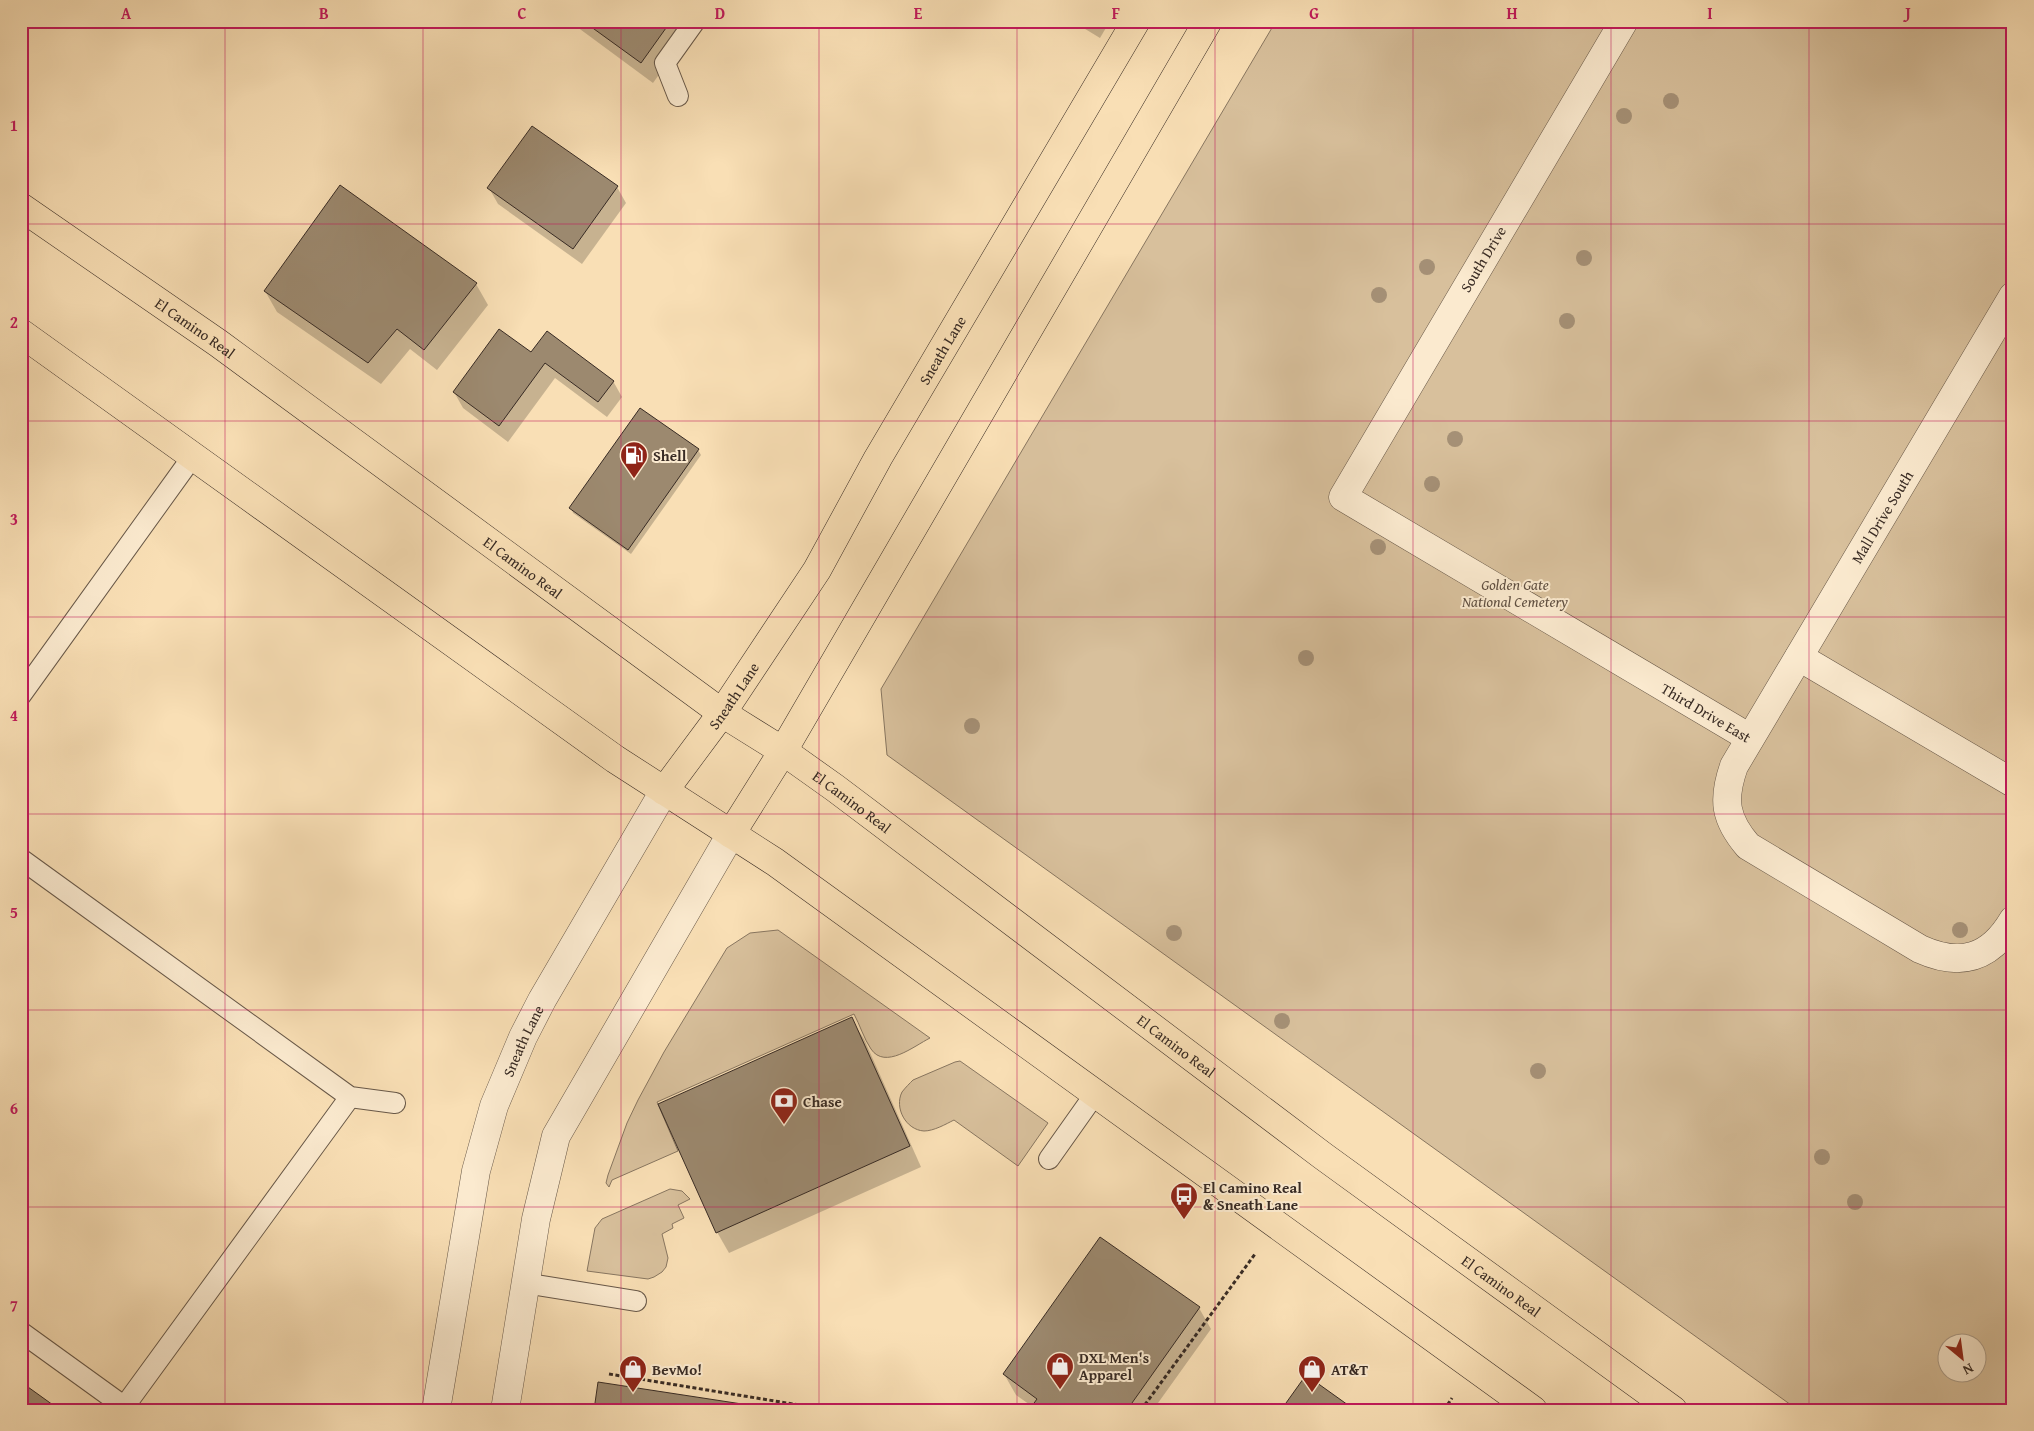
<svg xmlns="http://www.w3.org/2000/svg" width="2034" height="1431" font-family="'Gentium Book Plus',serif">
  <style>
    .green { fill: #d8c09c; stroke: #887660; fill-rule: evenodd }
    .shadow { fill: #0003 }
    .building { fill: #9c896f; stroke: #382b24 }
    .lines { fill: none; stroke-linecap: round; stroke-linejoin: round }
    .service-casing { stroke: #685848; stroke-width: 22 }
    .minor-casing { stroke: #685848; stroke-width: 29 }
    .tertiary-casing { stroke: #685848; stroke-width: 29 }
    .primary-casing { stroke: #382b24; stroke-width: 29 }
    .path { stroke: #382b24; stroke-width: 3; stroke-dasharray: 4 2.5; stroke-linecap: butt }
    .service { stroke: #fbeacf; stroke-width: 20 }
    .minor { stroke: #fbeacf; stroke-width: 28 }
    .tertiary { stroke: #fbeacf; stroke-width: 28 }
    .primary { stroke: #f9dfb5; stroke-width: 28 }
    .tree { fill: #a59076 }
    .grid { fill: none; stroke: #c2185b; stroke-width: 1; stroke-opacity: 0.55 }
    .labels { text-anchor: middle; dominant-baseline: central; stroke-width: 4; stroke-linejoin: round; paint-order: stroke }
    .street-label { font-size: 15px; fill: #382b24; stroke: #fbeacf }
    .poi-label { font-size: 15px; font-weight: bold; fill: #382b24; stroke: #fbeacf; text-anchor: start }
    .park-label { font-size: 15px; font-style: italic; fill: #605042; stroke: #fbeacf }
    .neatline { fill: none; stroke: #c2185b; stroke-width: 2 }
    .grid-label { font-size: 16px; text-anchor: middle; font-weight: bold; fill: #c2185b }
  </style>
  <rect width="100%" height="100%" fill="#f9dfb5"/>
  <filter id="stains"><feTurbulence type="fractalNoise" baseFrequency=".004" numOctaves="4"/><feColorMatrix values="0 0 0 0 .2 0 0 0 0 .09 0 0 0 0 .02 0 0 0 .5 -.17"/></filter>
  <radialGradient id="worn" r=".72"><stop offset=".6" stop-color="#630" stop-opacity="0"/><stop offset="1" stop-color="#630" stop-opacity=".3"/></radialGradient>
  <g class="green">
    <path d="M1276,21H2013V1410H1798L887,755L881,689ZM1946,1344H1976V1374H1946Z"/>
    <path d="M778,930L930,1038C914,1046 885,1070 871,1049C864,1039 860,1025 854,1014L657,1102L678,1151L612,1180L609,1187L606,1183L608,1175L627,1123L638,1100L664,1052L727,948L750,933Z"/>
    <path d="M960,1061L1048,1123L1018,1166L954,1120C946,1124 934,1131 924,1131C906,1130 894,1108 902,1092C905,1088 910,1083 913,1080L955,1062Z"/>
    <polygon points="670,1189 682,1191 690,1199 678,1205 684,1218 672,1224 673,1228 662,1234 668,1258 666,1267 662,1272 654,1277 648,1279 587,1271 595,1228 602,1219"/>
  </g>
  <g class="shadow">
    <polygon points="569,21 697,21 653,83"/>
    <polygon points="1072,21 1110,21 1100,38"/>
    <polygon points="617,187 626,203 582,264 498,204 489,188"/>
    <polygon points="476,284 488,305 437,370 410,349 381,384 277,312 265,291"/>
    <polygon points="532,354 613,381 622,397 607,417 555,378 508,442 463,408 454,392"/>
    <polygon points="698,450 701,455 631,554 573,513 571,508"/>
    <polygon points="851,1019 864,1039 921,1167 729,1253 717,1232"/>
    <polygon points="1199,1308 1211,1329 1153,1410 1031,1410 1033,1407 1016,1395 1004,1374"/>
  </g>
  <g class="building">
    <polygon points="583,21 671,21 641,63"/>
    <polygon points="532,126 618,186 573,249 487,188"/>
    <polygon points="340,185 477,283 424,350 397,329 368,363 264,291"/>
    <polygon points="499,329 531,352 547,331 614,381 598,402 545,363 499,426 453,392"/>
    <polygon points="640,408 699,449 628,550 569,508"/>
    <polygon points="852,1017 910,1146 716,1233 658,1104"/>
    <polygon points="1100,1237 1200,1307 1127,1410 1029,1410 1037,1399 1003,1374"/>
    <polygon points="1306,1375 1355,1410 1281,1410"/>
    <polygon points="21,1382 60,1410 21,1410"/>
    <polygon points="598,1382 742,1404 742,1410 594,1410"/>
  </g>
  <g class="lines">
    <g class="service-casing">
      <g id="service">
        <polyline points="678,96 665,63 695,21"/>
        <polyline points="21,695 193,456"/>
        <polyline points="21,859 350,1097 395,1103"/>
        <polyline points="1049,1159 1095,1094"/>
        <polyline points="524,1283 636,1301"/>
        <polyline points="21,1332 129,1410"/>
        <polyline points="124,1407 350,1097"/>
      </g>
    </g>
    <g class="minor-casing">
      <g id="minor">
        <path id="s1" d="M1624,21L1343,497L1750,738"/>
        <path d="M2013,296L1734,766C1722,800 1725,819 1748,846L1920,949C1960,967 1990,959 2013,920"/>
        <polyline points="1799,657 2013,783"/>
      </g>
    </g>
    <g class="tertiary-casing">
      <g id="tertiary">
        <path id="s2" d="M436,1410L476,1171L494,1106L523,1037L542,1000L664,791"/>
        <polyline points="505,1410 536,1219 556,1136 731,834"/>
      </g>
    </g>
    <g class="primary-casing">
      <g id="primary">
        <path id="s3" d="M21,207L218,343L722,713L783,751L835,788L1323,1156L1673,1410"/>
        <polyline points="21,333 615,759 775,862 1533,1410"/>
        <path id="s4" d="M664,791L722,713L817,570L878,458L1136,21"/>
        <polyline points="731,834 783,751 1208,21"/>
      </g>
    </g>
    <g class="path">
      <polyline points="609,1374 830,1410"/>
      <polyline points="1141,1410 1255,1254"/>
      <polyline points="1444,1410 1452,1398"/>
    </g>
    <use href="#service" class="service"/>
    <use href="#minor" class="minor"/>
    <use href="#tertiary" class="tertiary"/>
    <use href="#primary" class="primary"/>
  </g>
  <g class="tree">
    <circle cx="1671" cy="101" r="8"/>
    <circle cx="1624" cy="116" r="8"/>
    <circle cx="1584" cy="258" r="8"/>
    <circle cx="1427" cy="267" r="8"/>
    <circle cx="1379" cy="295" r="8"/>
    <circle cx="1567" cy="321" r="8"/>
    <circle cx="1455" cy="439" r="8"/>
    <circle cx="1432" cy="484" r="8"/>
    <circle cx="1378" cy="547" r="8"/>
    <circle cx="1306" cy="658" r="8"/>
    <circle cx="972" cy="726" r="8"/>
    <circle cx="1960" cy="930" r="8"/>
    <circle cx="1174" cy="933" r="8"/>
    <circle cx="1282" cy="1021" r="8"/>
    <circle cx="1538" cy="1071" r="8"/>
    <circle cx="1822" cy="1157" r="8"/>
    <circle cx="1855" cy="1202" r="8"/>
  </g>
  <path class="grid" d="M225,21V1410M423,21V1410M621,21V1410M819,21V1410M1017,21V1410M1215,21V1410M1413,21V1410M1611,21V1410M1809,21V1410M21,224H2013M21,421H2013M21,617H2013M21,814H2013M21,1010H2013M21,1207H2013"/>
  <defs>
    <g id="fuel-pin" transform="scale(1.4375)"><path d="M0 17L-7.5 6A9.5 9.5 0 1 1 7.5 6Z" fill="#8f2418" stroke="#fbeacf"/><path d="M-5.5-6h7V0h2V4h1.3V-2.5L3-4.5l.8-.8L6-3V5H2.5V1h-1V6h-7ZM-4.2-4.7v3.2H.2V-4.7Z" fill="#fff"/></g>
    <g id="bank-pin" transform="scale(1.4375)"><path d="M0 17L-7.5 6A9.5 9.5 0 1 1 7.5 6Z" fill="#8f2418" stroke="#fbeacf"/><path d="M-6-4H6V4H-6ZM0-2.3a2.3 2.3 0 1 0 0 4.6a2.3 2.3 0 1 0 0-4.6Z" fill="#fff"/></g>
    <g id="bus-pin" transform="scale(1.4375)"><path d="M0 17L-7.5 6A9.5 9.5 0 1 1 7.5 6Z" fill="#8f2418" stroke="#fbeacf"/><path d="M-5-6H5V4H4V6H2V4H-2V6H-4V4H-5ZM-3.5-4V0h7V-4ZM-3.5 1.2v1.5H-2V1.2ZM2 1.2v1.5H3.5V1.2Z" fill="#fff"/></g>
    <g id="shop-pin" transform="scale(1.4375)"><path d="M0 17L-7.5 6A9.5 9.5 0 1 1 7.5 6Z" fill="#8f2418" stroke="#fbeacf"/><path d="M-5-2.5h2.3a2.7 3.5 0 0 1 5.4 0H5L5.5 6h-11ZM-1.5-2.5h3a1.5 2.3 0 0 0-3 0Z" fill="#fff"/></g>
  </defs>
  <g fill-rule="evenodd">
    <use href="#fuel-pin" x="634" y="455"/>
    <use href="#bank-pin" x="784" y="1101"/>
    <use href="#bus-pin" x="1184" y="1196"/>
    <use href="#shop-pin" x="1060" y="1366"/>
    <use href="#shop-pin" x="633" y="1369"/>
    <use href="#shop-pin" x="1312" y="1369"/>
  </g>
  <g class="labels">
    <g class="street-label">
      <text transform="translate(1483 259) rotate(-59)">South Drive</text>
      <text stroke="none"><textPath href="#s3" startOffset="212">El Camino Real</textPath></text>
      <text stroke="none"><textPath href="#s4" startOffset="522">Sneath Lane</textPath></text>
      <text transform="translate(1882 517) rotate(-59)">Mall Drive South</text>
      <text stroke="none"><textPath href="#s3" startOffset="618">El Camino Real</textPath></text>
      <text stroke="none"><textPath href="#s4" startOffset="118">Sneath Lane</textPath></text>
      <text stroke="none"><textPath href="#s1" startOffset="975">Third Drive East</textPath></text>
      <text stroke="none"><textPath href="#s3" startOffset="1022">El Camino Real</textPath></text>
      <text stroke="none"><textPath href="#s2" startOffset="381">Sneath Lane</textPath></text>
      <text stroke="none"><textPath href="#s3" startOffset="1428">El Camino Real</textPath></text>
      <text stroke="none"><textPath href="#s3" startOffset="1832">El Camino Real</textPath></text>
    </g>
    <g class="poi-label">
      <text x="653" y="455">Shell</text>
      <text x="803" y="1101">Chase</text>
      <text x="1203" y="1187">El Camino Real<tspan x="1203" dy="17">&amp; Sneath Lane</tspan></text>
      <text x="1079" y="1357">DXL Men's<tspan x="1079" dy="17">Apparel</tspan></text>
      <text x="652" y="1369">BevMo!</text>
      <text x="1331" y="1369">AT&amp;T</text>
    </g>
    <g class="park-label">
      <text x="1515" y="584">Golden Gate<tspan x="1515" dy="17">National Cemetery</tspan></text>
    </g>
  </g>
  <rect width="2034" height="1431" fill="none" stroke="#f9dfb5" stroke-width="55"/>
  <g transform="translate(1962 1358) rotate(151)"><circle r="24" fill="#fbeacf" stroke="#ad9e8b"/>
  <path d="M0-4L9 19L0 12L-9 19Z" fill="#8f2418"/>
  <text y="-8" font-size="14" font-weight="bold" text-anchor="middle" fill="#382b24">N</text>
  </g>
  <rect x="28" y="28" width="1978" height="1376" class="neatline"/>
  <g class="grid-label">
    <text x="126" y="19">A</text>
    <text x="324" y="19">B</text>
    <text x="522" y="19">C</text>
    <text x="720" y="19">D</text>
    <text x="918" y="19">E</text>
    <text x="1116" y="19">F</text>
    <text x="1314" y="19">G</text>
    <text x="1512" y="19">H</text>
    <text x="1710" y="19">I</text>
    <text x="1908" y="19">J</text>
    <text x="14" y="131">1</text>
    <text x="14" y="328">2</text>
    <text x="14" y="525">3</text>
    <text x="14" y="721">4</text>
    <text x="14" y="918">5</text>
    <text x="14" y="1114">6</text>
    <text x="14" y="1311">7</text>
  </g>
  <rect width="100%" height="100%" filter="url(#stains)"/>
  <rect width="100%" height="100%" fill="url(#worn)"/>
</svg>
